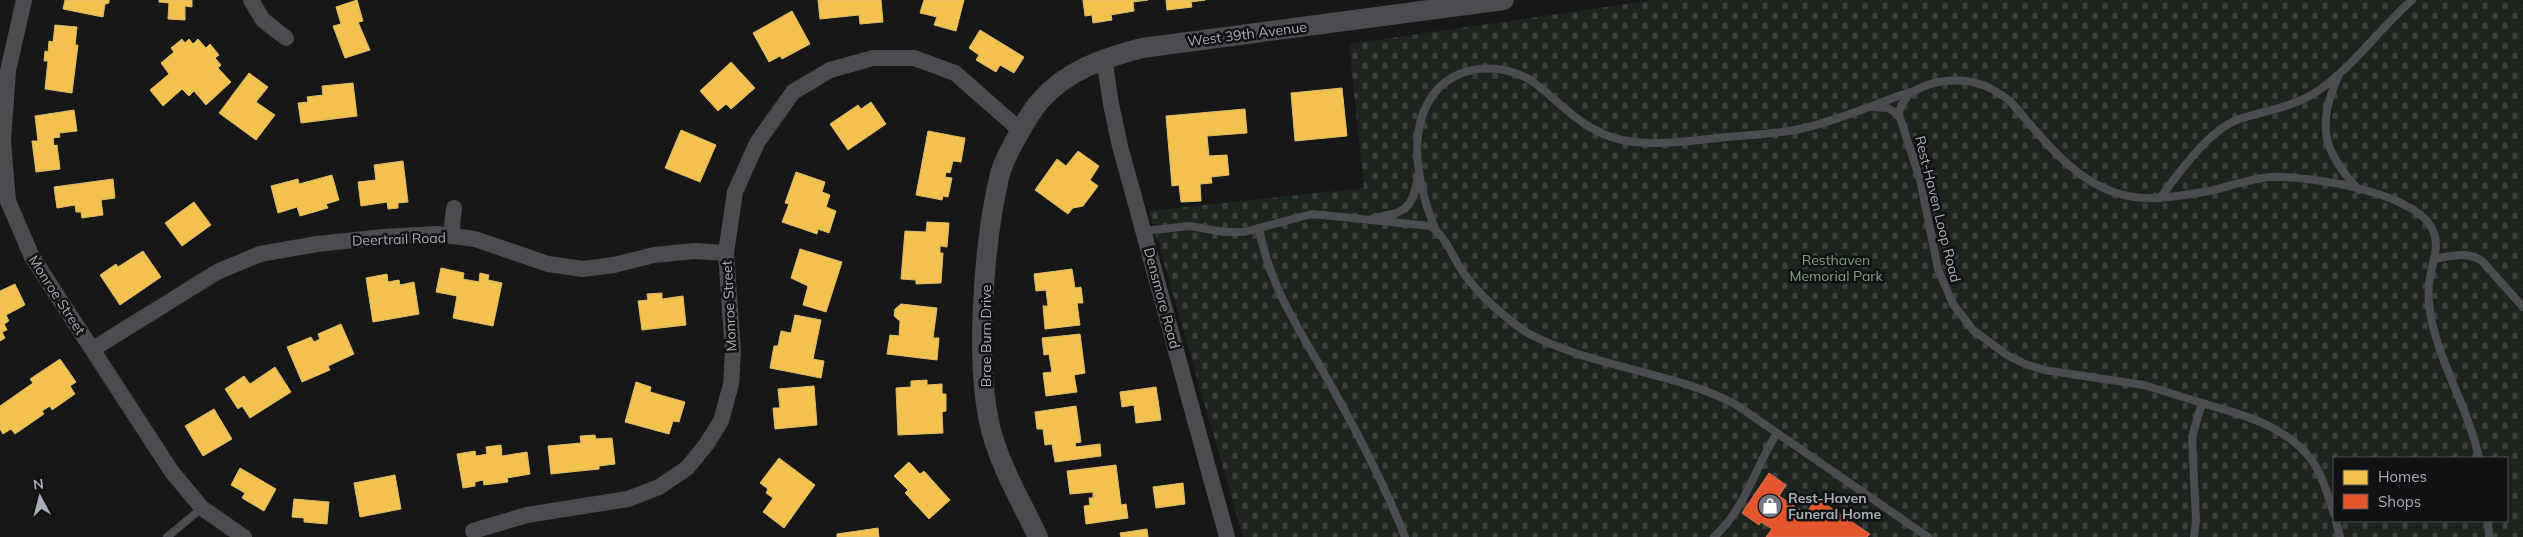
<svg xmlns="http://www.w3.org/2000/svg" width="2523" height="537" font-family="Mulish,sans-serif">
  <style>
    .cemetery { fill: url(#cemetery-stones); fill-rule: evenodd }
    .homes { fill: #f2c14e; stroke: #dcbb6e }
    .shops { fill: #e4572e; stroke: #d27157 }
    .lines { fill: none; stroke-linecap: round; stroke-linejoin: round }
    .service { stroke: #4b4c50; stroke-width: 8 }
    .minor { stroke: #4b4c50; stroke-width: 16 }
    .tertiary { stroke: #4b4c50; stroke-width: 20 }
    .labels { text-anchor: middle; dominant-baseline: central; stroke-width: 5; stroke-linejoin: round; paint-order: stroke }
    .street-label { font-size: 14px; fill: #a8adb8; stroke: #111113 }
    .park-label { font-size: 14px; fill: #7fa381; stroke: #111113 }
    .poi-label { font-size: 14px; font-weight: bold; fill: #a8adb8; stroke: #111113; text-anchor: start }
  </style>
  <defs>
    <pattern id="cemetery-stones" width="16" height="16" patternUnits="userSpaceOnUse" patternTransform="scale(1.25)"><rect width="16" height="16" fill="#1d241e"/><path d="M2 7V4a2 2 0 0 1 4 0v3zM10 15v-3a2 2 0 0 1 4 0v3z" fill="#3b413d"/></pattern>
  </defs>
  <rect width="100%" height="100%" fill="#171717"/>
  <path class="cemetery" d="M1655,0H2523V537H1243L1149,211L1364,188L1349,44ZM2334,458H2507V521H2334Z"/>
  <g class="homes">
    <polygon points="65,0 109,0 109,3 105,4 103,17 63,9"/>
    <polygon points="159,0 192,0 192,7 185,6 185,20 168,19 169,3 159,2"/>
    <polygon points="357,0 363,21 358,22 370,50 345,58 333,26 341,24 336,7"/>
    <polygon points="818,0 881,0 883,22 860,24 859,15 820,19"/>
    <polygon points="924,0 964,0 956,31 934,25 937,17 920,13"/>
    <polygon points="1083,0 1148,0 1133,2 1134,11 1111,15 1112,20 1093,23 1092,15 1085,16"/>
    <polygon points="1166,0 1205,0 1191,2 1192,7 1167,10"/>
    <polygon points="792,11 810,44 782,59 780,56 769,62 753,33"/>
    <polygon points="55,25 77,27 75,45 78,45 72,93 45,89 48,61 44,61 45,51 48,52 49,41 53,42"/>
    <polygon points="980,30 1024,57 1014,73 1000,65 996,72 976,60 979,55 969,48"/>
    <polygon points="182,39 185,43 189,39 193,44 198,39 206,48 210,44 219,55 215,58 221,65 218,68 231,82 206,105 194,91 189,96 182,89 163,106 150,90 169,74 161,63 174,52 171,48"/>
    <polygon points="731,62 755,88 731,109 726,104 718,111 700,91"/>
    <polygon points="249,73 268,87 256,102 275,115 256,140 219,113"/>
    <polygon points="353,83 357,116 301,123 298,103 308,102 307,97 323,95 322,86"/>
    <polygon points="1342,88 1347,136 1295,141 1291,93"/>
    <polygon points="871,102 886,124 848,150 830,124 858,105 861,109"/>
    <polygon points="1245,109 1247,133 1207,136 1209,156 1227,155 1229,175 1211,177 1212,183 1200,184 1201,201 1181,202 1179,185 1172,186 1166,116"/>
    <polygon points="74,110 77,131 59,133 60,137 53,138 54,146 57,145 60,169 36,172 32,141 38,141 35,116"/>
    <polygon points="681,130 716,145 700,182 665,168"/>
    <polygon points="928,131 965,138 961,162 953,161 950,173 946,172 945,177 952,178 948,197 943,196 942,200 916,195"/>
    <polygon points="1078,151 1099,166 1090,180 1098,186 1083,206 1073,208 1068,214 1035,190 1057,159 1066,166"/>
    <polygon points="403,161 408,202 398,203 398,208 388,209 387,202 361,206 358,182 376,180 374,165"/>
    <polygon points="796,172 825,182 822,192 830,195 826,207 836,211 829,233 818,229 817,234 782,222 789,204 785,203"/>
    <polygon points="332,175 339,200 326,204 328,208 300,216 297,207 278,213 271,186 298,179 299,184"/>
    <polygon points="113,179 115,198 101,200 103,215 82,218 81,212 76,212 75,205 57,208 54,187"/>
    <polygon points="194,202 211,225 182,246 165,223"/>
    <polygon points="927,222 949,223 947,247 940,246 940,253 943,253 941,283 916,284 916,280 901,279 905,231 926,232"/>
    <polygon points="800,249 842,262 826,312 803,305 808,286 791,278"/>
    <polygon points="143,251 161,277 120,305 100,275 116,264 118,267"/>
    <polygon points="441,268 464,273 463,279 479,282 480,273 489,275 488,280 502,283 493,326 453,318 457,296 436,292"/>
    <polygon points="1072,269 1075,288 1081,287 1083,303 1077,303 1080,325 1045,329 1043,306 1048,306 1046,290 1036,291 1034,274"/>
    <polygon points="387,274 388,282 399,280 400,285 414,282 419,314 373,322 366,278"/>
    <polygon points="15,284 25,305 6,315 9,321 4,324 7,330 2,332 5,338 0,341 0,291"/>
    <polygon points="662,293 662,299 683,296 686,325 642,330 638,301 648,300 647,294"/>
    <polygon points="901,304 937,308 933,338 939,338 937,360 887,354 890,335 899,336 900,321 894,316 895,309"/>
    <polygon points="795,315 821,320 813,359 824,361 821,378 770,368 774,346 778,346 781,331 791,333"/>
    <polygon points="341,324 354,354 328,366 330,370 302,382 287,347 311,337 314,342 320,339 318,334"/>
    <polygon points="1080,334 1085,373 1074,375 1077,392 1046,396 1043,373 1052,372 1049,354 1044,355 1042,338"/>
    <polygon points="60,359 76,382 70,386 75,394 52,410 50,406 42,411 44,414 15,434 11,429 3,434 0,429 0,406 33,383 30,379"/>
    <polygon points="275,367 291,392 250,418 242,406 238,409 225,389 244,376 250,384"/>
    <polygon points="927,380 927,385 942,384 942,394 946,394 946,411 942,412 943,433 898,435 896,388 911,387 911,381"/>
    <polygon points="636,382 651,387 650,392 685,402 679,422 673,421 669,434 625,422"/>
    <polygon points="814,386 817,425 775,429 773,408 780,408 778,389"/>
    <polygon points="1156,387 1161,420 1136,423 1134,405 1122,407 1120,392"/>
    <polygon points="1076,406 1081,442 1075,443 1076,447 1100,444 1101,456 1055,462 1052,444 1045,445 1043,429 1037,429 1035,412"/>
    <polygon points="214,409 232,439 203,456 185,426"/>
    <polygon points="595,435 596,439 612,438 615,464 599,466 599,469 551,474 548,446 581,443 580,436"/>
    <polygon points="501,445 502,456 527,452 530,474 507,478 508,482 484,485 483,480 475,482 475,486 463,488 457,454 475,451 476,456 487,454 486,447"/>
    <polygon points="779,458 815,485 784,528 763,512 773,498 766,493 768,489 760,483"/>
    <polygon points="909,462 920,474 924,471 950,500 929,519 905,493 908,490 894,476"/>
    <polygon points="1116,465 1121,505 1126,504 1128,518 1086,524 1084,506 1090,505 1089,498 1093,498 1093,492 1070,494 1067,471"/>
    <polygon points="240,468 276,489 264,511 242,498 245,493 231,485"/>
    <polygon points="395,475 401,509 360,517 354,483"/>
    <polygon points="1183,483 1185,504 1156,508 1153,487"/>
    <polygon points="294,499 329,502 327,524 304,522 304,518 292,517"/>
    <polygon points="878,528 879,537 837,537 837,534"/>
    <polygon points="1147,529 1148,537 1121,537 1120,533"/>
  </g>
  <polygon class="shops" points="1769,473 1786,485 1779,496 1806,514 1816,498 1870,534 1867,537 1766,537 1772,529 1761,522 1759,525 1742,513"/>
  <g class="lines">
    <g class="service">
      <path d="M2338,77C2316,125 2323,152 2359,190"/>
      <polyline points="1871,107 1888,108 1899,115"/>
      <path d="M2160,198C2177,196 2193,194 2209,191C2230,187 2250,178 2272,177C2309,176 2421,192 2434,233C2439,248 2433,262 2430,277C2427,292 2429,308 2432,322C2442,368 2469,411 2479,458"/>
      <path d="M1374,218C1406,212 1412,210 1418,177"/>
      <path d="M1259,228C1268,282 1297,326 1324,373C1354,426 1383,480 1405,537"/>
      <path d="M1435,229C1420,191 1407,138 1429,101C1450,65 1495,61 1529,79C1538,85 1547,93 1555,100C1578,121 1602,139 1634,142C1665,145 1696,140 1728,137C1750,135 1773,134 1795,130C1834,122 1872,105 1910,92"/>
      <path d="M1144,231L1190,226L1224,232H1244L1312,214L1430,226C1446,235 1454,261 1465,275C1482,298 1503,316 1526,332C1541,341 1559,347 1575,353C1629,371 1684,378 1735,404L1928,537"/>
      <path d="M2434,259C2451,256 2466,251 2482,261L2523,307"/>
      <path d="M2202,403C2240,414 2283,424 2310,458C2322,473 2328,496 2334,514"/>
      <polyline points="2336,521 2340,537"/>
      <polyline points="2488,521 2489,537"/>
      <polyline points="167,537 202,508"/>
      <path d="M1714,537C1746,508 1755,467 1777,433"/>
      <path d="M2194,537L2196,520L2192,437L2202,403L2144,385L2044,370L2025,364L2007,355L1973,330L1953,304L1938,269L1920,179L1899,115C1902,83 1951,76 1976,83C1989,86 1999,93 2010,101C2052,149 2089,203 2160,198C2179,173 2208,131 2237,120C2267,109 2292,109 2319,90C2355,65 2380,28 2412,0"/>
    </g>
    <g class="minor">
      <polyline points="24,0 8,71 3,141 8,201 32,257 172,472 202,508 244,537"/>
      <polyline points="251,0 263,20 286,38"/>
      <polyline points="1104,58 1111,104 1120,146 1227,537"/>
      <polyline points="451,236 454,208"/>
      <polyline points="93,349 217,272 260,254 317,244 383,237 437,234 475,239 548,264 583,269 614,265 654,255 695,251 726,253"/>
      <polyline points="473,531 527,515 628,499 659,487 687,468 706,445 721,421 731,384 733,352 726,253 735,192 757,143 793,92 830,70 873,58 914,58 955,73 1021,131"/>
    </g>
    <path class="tertiary" d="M1038,537C1021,501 1001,468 991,430C974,364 984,240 1000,174C1005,156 1028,115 1040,101C1067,70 1104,58 1142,48L1504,0"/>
  </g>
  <defs>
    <g id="shop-disc" transform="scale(1.25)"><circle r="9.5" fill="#757880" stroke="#111113"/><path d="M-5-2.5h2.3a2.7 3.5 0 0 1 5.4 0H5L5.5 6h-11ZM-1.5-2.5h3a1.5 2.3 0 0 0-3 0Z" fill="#fff"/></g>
  </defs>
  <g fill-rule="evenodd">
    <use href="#shop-disc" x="1770" y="506"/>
  </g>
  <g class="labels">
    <g class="street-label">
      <text transform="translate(1247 34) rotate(-7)">West 39th Avenue</text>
      <text transform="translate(1938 209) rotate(76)">Rest-Haven Loop Road</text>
      <text transform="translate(399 239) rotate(-2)">Deertrail Road</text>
      <text transform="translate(57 295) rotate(57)">Monroe Street</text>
      <text transform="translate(1162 298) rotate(75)">Densmore Road</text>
      <text transform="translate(729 306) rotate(-93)">Monroe Street</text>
      <text transform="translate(986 336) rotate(-90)">Brae Burn Drive</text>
    </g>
    <g class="park-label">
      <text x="1836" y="260">Resthaven<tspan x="1836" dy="16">Memorial Park</tspan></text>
    </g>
    <g class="poi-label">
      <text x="1788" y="498">Rest-Haven<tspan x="1788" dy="16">Funeral Home</tspan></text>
    </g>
  </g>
  <rect x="2333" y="457" width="175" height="65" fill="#111113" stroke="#4d4f55"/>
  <rect x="2343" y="470" width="25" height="15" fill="#f2c14e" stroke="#4d4f55"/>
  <text x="2378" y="482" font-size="15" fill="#a8adb8">Homes</text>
  <rect x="2343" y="494" width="25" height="15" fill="#e4572e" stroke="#4d4f55"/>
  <text x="2378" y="507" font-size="15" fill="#a8adb8">Shops</text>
  <g transform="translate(40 497) rotate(353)" stroke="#111113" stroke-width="4" paint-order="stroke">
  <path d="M0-4L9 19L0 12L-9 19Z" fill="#a8adb8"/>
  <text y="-8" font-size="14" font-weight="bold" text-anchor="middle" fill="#a8adb8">N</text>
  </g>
</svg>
